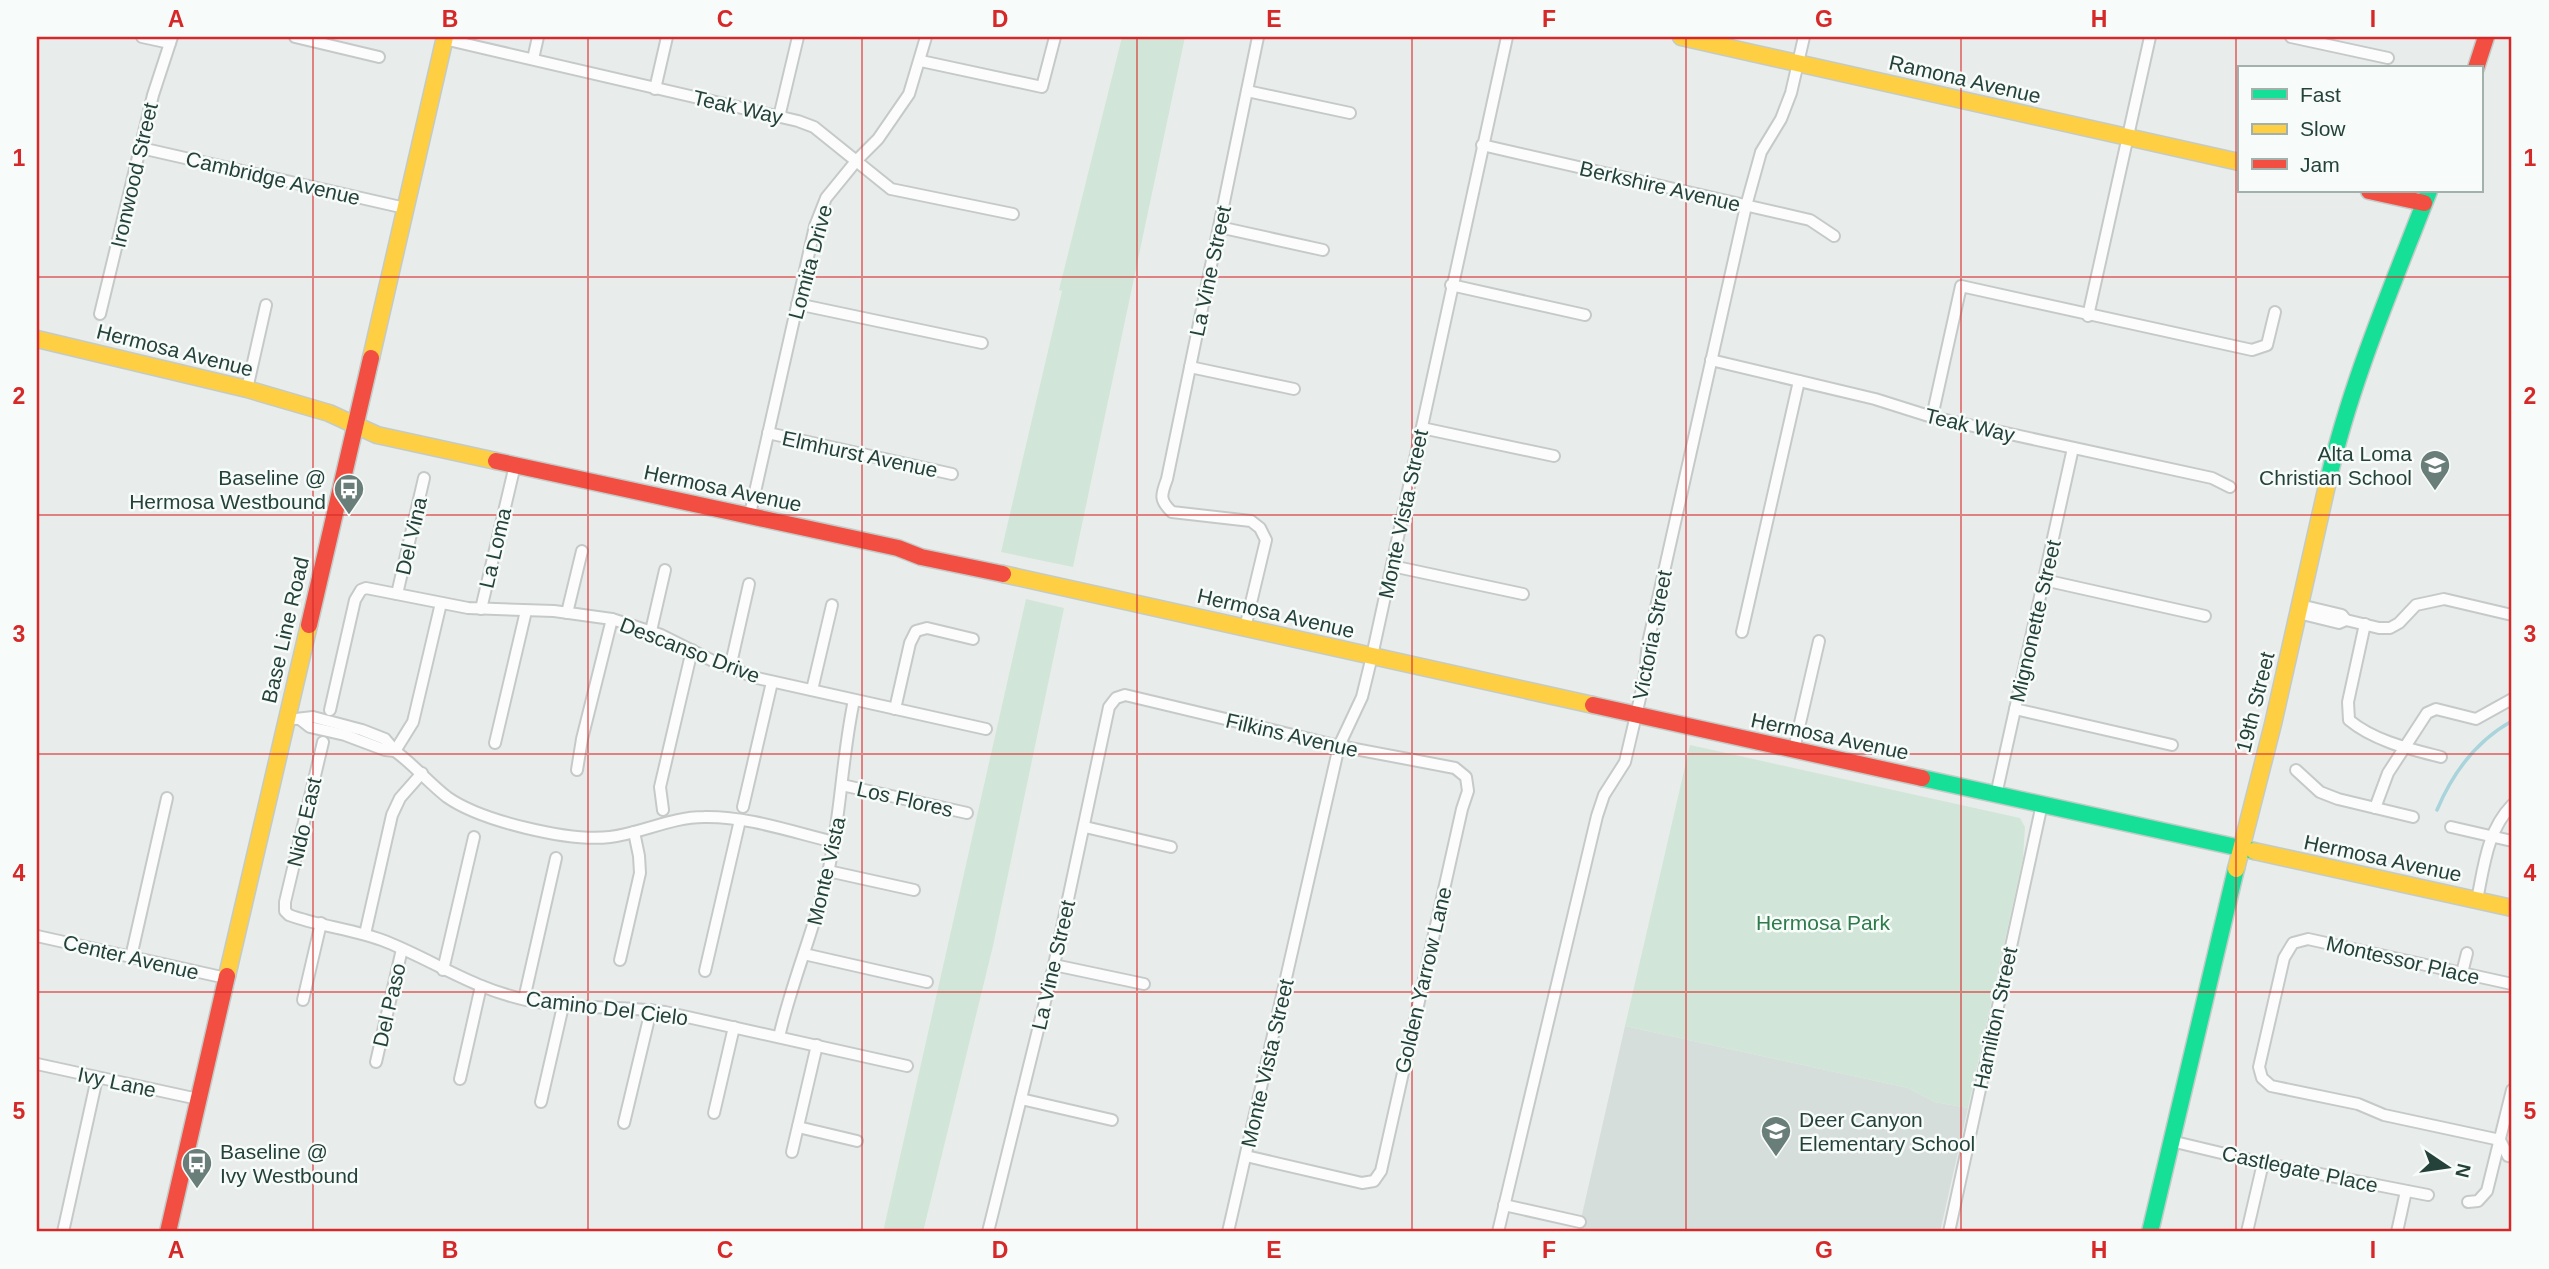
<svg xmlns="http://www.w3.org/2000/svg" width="2549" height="1269" font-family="Arial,sans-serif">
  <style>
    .built { fill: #d6dedb }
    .green { fill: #d1e6d8 }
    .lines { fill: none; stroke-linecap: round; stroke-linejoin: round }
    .stream { stroke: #a9d4db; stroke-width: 3.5 }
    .street-casing { stroke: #c5cac8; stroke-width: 14 }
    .fast-casing { stroke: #c3cbc8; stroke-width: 19 }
    .slow-casing { stroke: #c3cbc8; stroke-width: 19 }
    .jam-casing { stroke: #c3cbc8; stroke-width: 19 }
    .street { stroke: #fcfcfc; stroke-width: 10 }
    .fast { stroke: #16e098; stroke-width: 16 }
    .slow { stroke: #ffcf43; stroke-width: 16 }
    .jam { stroke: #f24e42; stroke-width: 16 }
    .grid { fill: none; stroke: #d62828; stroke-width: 2; stroke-opacity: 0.55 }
    .labels { text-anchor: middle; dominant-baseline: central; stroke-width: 5; stroke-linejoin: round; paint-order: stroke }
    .street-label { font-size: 21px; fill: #24423a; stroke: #f7fbf9 }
    .poi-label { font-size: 21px; fill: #24423a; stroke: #f7fbf9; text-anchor: end }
    .park-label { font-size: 21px; fill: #2d7a4b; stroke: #f7fbf9 }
    .neatline { fill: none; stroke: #d62828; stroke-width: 2.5 }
    .grid-label { font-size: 23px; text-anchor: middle; font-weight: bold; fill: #d62828 }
  </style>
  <rect width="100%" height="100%" fill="#e8edeb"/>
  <polygon class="built" points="1625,1026 1908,1088 1935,1102 1968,1108 1940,1232 1578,1232"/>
  <g class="green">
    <polygon points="1122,37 1185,37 1073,567 1001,552 1062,291 1059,290"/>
    <polygon points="1026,599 1064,608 993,946 923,1232 883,1232"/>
    <polygon points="1690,745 2020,818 2025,827 2023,858 1968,1108 1935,1102 1908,1088 1625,1026"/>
  </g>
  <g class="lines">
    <path class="stream" d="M2437,810C2453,772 2476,741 2512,721"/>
    <g class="street-casing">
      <g id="street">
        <polyline points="142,37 170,43"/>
        <polyline points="295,37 379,57"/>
        <polyline points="2291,37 2388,58"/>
        <polyline points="444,39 798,121 814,127 891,189 1013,214"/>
        <polyline points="533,59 538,37"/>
        <polyline points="921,61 1042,87 1055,37"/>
        <polyline points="655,89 667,37"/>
        <polyline points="1247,91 1350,113"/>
        <polyline points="779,117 798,37"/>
        <polyline points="1482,145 1810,220 1834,236"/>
        <polyline points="141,148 405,208"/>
        <polyline points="1219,227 1323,250"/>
        <polyline points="1451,285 1585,315"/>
        <polyline points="797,304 982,343"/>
        <polyline points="100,314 153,95 172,37"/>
        <polyline points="2088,316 2150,37"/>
        <polyline points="1711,360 1875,399 1932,417 2212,478 2230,487"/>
        <polyline points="1190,367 1294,389"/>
        <polyline points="247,389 266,305"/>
        <polyline points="1932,417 1961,286 2252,350 2267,345 2275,312"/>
        <polyline points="1422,428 1554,456"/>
        <polyline points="768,433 952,474"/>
        <polyline points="750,514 815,226 826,198 857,160 878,139 909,94 926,37"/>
        <polyline points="1392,566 1523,594"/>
        <polyline points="2044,580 2205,616"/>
        <polyline points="397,594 424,478"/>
        <polyline points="2300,605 2342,615 2346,620 2379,628 2390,628 2399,623 2416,605 2444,599 2512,615"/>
        <polyline points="481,609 515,465"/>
        <polyline points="567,613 582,551"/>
        <polyline points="2298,613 2339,623 2346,620"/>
        <path d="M2365,624L2348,702L2349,720C2374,741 2410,749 2441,757"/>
        <path d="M1245,628L1266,540L1260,528L1251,521L1172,512C1159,500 1161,495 1167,479L1258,37"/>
        <polyline points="651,631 665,570"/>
        <polyline points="1742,632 1799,381"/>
        <polyline points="730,668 749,584"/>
        <polyline points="812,690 832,605"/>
        <polyline points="895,709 910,643 916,631 927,628 973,639"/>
        <polyline points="2015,709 2172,745"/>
        <polyline points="330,710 355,600 361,590 366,588 468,608 554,611 612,619 661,635 715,662 757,678 986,729"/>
        <polyline points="296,719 313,717 362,730 385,739 395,751"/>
        <path d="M301,720L310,727L345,735L385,750L395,751C414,765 429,783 447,797C481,821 569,842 610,837C642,833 671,817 704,817C747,816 792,832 834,842"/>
        <path d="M323,742L285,902V911L289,915C321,927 355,929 387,942C436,962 472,988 526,1000C572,1010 619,1005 665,1012L907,1066"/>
        <polyline points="495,743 526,611"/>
        <polyline points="1794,749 1819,641"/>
        <polyline points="395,751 413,722 441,603"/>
        <polyline points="577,770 582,739 612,619"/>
        <polyline points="2296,770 2320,792 2338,799 2413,817"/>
        <polyline points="842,785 967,813"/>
        <polyline points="1996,795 2073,448"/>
        <polyline points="743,807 772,682"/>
        <polyline points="2375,808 2388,773 2427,713 2436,709 2476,719 2512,699"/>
        <polyline points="663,810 660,787 692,650"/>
        <polyline points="1085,827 1171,847"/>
        <polyline points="2451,827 2512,841"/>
        <polyline points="828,871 914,890"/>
        <path d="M2477,900C2484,866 2487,831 2512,805"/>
        <polyline points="365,934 392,815 400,798 422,773"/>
        <polyline points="37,936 226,978"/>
        <polyline points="804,954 927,982"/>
        <polyline points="131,957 167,798"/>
        <polyline points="620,960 640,873 639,856 634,832"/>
        <polyline points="1054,965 1144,984"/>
        <polyline points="443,970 474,837"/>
        <polyline points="705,971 740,820"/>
        <polyline points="2462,973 2467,953"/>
        <polyline points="2512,984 2308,939 2293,943 2284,958 2259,1067 2262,1078 2271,1086 2358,1104 2384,1115 2500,1140 2508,1156 2512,1157"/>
        <polyline points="524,999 556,858"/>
        <polyline points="303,1000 321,923"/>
        <path d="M779,1037C792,980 816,926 829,868C841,812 842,756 854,700"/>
        <polyline points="376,1062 402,949"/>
        <polyline points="37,1064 198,1099"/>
        <polyline points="460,1079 481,986"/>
        <polyline points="1021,1099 1112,1120"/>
        <polyline points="541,1102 563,1006"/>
        <polyline points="714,1113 734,1027"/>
        <polyline points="624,1123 651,1010"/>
        <polyline points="798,1127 857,1141"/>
        <polyline points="2171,1141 2263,1163 2428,1195"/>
        <polyline points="792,1152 817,1045"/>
        <polyline points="2468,1202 2478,1201 2487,1191 2512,1090"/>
        <polyline points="1504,1205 1580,1222"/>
        <polyline points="63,1232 97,1078"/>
        <polyline points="988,1232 1054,965 1109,707 1116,698 1125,695 1339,746 1455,768 1466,777 1468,791 1462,809 1381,1171 1374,1181 1362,1183 1246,1156"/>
        <polyline points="1228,1232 1339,746 1362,697 1372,656 1507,37"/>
        <polyline points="1498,1232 1597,816 1604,795 1625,762 1644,681 1648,643 1746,206 1761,152 1781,119 1791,93 1804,37"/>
        <polyline points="1949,1232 2042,804"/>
        <polyline points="2247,1232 2263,1163"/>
        <polyline points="2397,1232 2406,1191"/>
      </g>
    </g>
    <g class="fast-casing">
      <g id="fast">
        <path d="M2328,481C2351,381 2392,287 2429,191"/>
        <polyline points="1922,778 2254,851"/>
        <polyline points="2150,1232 2236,869"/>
      </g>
    </g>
    <g class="slow-casing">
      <g id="slow">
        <polyline points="1681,37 2239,162"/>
        <polyline points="37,339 247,389 329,413 377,435 496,461"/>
        <polyline points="371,358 445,37"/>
        <polyline points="1003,574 1593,705"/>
        <polyline points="2254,851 2512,908"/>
        <polyline points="2236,869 2273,724 2328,481"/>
        <polyline points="227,976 309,625"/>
      </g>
    </g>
    <g class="jam-casing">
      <g id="jam">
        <polyline points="2476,68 2486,37"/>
        <polyline points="2369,191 2424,203"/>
        <polyline points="496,461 898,548 921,557 1003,574"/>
        <polyline points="309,625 371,358"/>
        <polyline points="1593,705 1922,778"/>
        <polyline points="168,1232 227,976"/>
      </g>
    </g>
    <use href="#street" class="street"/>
    <use href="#fast" class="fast"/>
    <use href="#slow" class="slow"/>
    <use href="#jam" class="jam"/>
  </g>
  <path class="grid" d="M313,37V1232M588,37V1232M862,37V1232M1137,37V1232M1412,37V1232M1686,37V1232M1961,37V1232M2236,37V1232M37,277H2512M37,515H2512M37,754H2512M37,992H2512"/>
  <defs>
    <g id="school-pin" transform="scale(1.575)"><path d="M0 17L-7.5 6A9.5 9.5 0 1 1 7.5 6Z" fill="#697e78" stroke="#f7fbf9"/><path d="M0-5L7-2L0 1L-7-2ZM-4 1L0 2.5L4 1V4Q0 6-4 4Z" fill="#fff"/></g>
    <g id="bus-pin" transform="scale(1.575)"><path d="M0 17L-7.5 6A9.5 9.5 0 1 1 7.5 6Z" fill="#697e78" stroke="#f7fbf9"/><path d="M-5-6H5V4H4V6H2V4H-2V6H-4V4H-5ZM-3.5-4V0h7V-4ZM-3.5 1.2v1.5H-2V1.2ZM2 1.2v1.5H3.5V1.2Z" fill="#fff"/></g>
  </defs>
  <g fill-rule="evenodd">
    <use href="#school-pin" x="2435" y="465"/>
    <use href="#bus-pin" x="349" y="489"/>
    <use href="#school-pin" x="1776" y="1131"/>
    <use href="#bus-pin" x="197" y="1163"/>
  </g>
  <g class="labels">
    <g class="street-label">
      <text transform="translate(1965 79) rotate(13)">Ramona Avenue</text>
      <text transform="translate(738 107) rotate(13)">Teak Way</text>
      <text transform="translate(134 175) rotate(-77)">Ironwood Street</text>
      <text transform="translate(273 178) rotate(13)">Cambridge Avenue</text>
      <text transform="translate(1660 186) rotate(13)">Berkshire Avenue</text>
      <text transform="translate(810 262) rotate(-75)">Lomita Drive</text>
      <text transform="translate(1210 271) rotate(-78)">La Vine Street</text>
      <text transform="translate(175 350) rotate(14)">Hermosa Avenue</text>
      <text transform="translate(1970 425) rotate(13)">Teak Way</text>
      <text transform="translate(860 454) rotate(12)">Elmhurst Avenue</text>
      <text transform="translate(723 488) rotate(12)">Hermosa Avenue</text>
      <text transform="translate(1403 514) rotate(-78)">Monte Vista Street</text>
      <text transform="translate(411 536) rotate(-77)">Del Vina</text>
      <text transform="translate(495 548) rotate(-77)">La Loma</text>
      <text transform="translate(1276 613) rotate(13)">Hermosa Avenue</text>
      <text transform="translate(2035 621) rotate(-77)">Mignonette Street</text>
      <text transform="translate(285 630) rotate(-77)">Base Line Road</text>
      <text transform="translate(1652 635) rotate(-79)">Victoria Street</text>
      <text transform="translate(690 650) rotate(21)">Descanso Drive</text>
      <text transform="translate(2255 702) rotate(-76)">19th Street</text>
      <text transform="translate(1292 735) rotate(13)">Filkins Avenue</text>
      <text transform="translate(1830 736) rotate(12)">Hermosa Avenue</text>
      <text transform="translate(905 799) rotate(13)">Los Flores</text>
      <text transform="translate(304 822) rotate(-77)">Nido East</text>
      <text transform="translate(2383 858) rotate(12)">Hermosa Avenue</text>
      <text transform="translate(826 871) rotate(-77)">Monte Vista</text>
      <text transform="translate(131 957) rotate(13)">Center Avenue</text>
      <text transform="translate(2403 960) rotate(13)">Montessor Place</text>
      <text transform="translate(1053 965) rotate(-77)">La Vine Street</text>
      <text transform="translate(1423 980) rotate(-77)">Golden Yarrow Lane</text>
      <text transform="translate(389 1005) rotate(-77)">Del Paso</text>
      <text transform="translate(607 1008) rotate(7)">Camino Del Cielo</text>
      <text transform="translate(1995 1018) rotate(-78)">Hamilton Street</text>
      <text transform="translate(1267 1063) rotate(-77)">Monte Vista Street</text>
      <text transform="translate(117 1082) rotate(12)">Ivy Lane</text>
      <text transform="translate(2300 1169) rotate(12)">Castlegate Place</text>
    </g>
    <g class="poi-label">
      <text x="2412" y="453">Alta Loma<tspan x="2412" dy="24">Christian School</tspan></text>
      <text x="326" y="477">Baseline @<tspan x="326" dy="24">Hermosa Westbound</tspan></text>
      <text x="1799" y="1119" text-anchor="start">Deer Canyon<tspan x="1799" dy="24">Elementary School</tspan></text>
      <text x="220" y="1151" text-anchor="start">Baseline @<tspan x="220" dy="24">Ivy Westbound</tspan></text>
    </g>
    <g class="park-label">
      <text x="1823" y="922">Hermosa Park</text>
    </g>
  </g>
  <rect width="2549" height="1269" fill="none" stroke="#f7fbf9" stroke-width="77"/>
  <rect x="2238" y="66" width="245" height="126" fill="#f7fbf9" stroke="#a3b1ad" stroke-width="2"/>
  <rect x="2252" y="89" width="35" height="10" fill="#16e098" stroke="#a3b1ad" stroke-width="2"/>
  <text x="2300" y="102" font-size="21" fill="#24423a">Fast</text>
  <rect x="2252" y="124" width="35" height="10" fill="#ffcf43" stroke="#a3b1ad" stroke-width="2"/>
  <text x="2300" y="136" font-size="21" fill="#24423a">Slow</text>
  <rect x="2252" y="159" width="35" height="10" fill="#f24e42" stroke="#a3b1ad" stroke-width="2"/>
  <text x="2300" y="172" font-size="21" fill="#24423a">Jam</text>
  <g transform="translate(2447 1167) rotate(103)" stroke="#f7fbf9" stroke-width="5" paint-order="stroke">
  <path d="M0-5L12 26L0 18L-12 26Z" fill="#24423a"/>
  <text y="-10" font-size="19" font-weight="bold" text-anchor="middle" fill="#24423a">N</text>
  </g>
  <rect x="38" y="38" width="2472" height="1192" class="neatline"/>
  <g class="grid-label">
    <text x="176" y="27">A</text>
    <text x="450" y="27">B</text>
    <text x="725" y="27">C</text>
    <text x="1000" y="27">D</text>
    <text x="1274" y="27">E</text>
    <text x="1549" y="27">F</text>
    <text x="1824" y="27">G</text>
    <text x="2099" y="27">H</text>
    <text x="2373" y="27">I</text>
    <text x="19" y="166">1</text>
    <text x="2530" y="166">1</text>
    <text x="19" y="404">2</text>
    <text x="2530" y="404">2</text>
    <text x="19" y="642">3</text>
    <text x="2530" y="642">3</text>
    <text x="19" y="881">4</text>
    <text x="2530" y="881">4</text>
    <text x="19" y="1119">5</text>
    <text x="2530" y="1119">5</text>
    <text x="176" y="1258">A</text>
    <text x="450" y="1258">B</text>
    <text x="725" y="1258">C</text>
    <text x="1000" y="1258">D</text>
    <text x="1274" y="1258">E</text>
    <text x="1549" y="1258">F</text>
    <text x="1824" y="1258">G</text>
    <text x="2099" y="1258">H</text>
    <text x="2373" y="1258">I</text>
  </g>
</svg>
